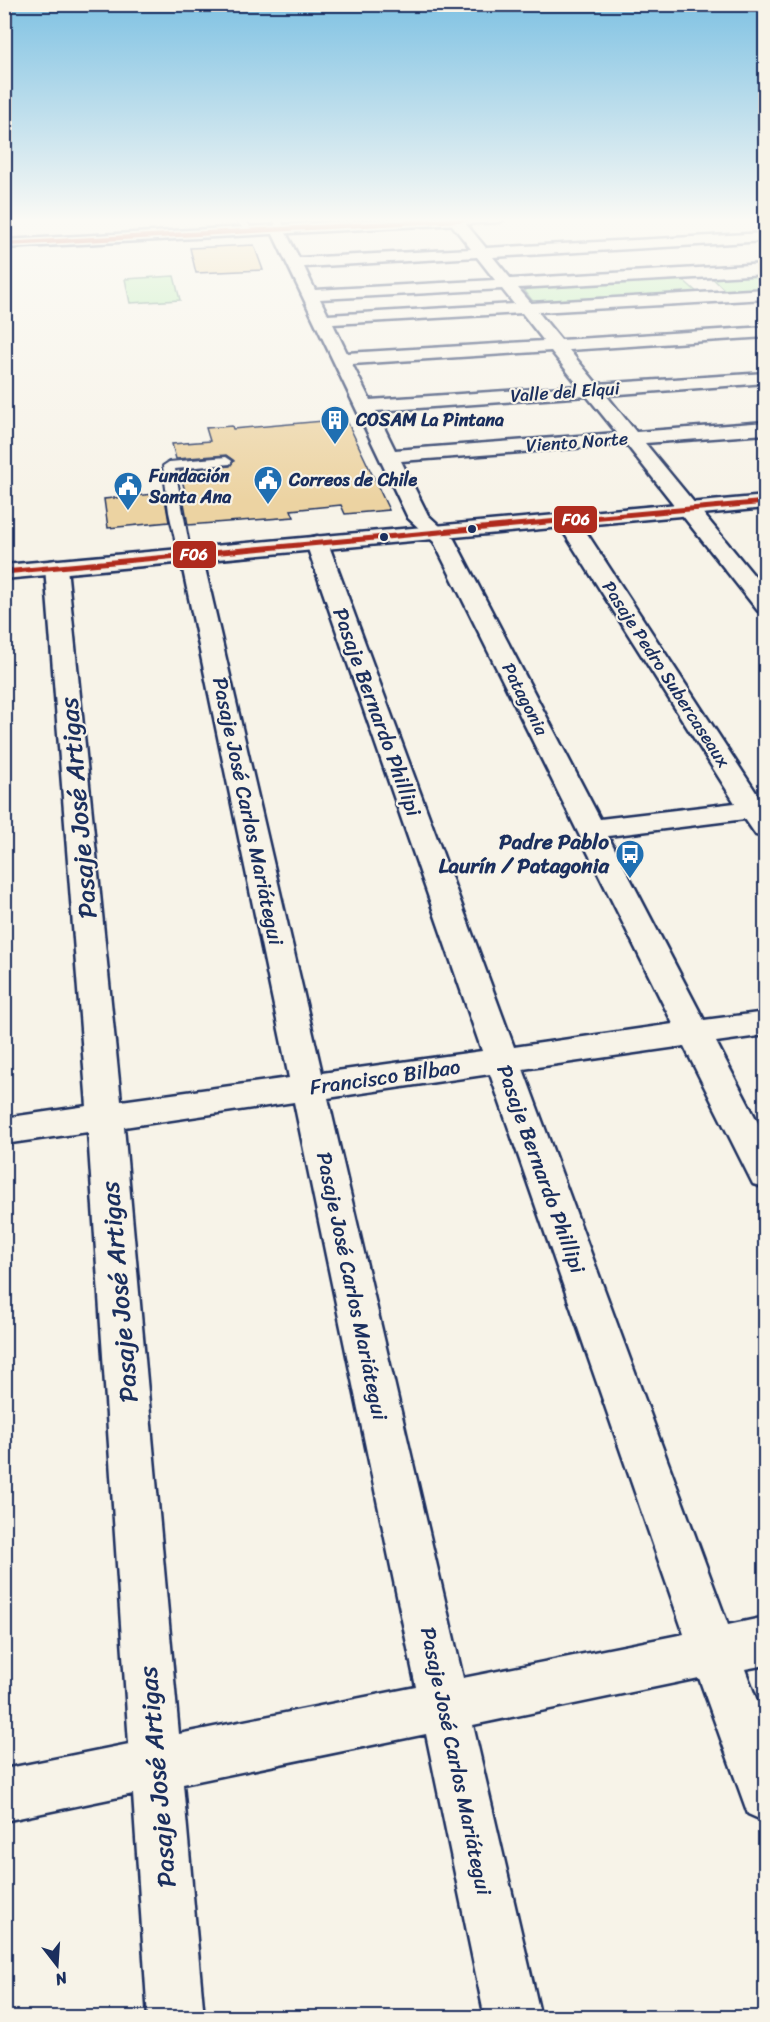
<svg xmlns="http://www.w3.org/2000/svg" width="770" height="2022" font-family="Sriracha,sans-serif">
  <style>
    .green { fill: #b4ecb0; stroke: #688e87; stroke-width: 1.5 }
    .building { fill: #ecd3a2; stroke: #1b2f5e; stroke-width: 1.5 }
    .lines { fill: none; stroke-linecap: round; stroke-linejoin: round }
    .service-casing { stroke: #1b2f5e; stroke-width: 4 }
    .minor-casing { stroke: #1b2f5e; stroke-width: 5 }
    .tertiary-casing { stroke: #1b2f5e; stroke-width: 5 }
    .service { fill: #f7f3e8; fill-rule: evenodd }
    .minor { fill: #f7f3e8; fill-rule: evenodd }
    .tertiary { fill: #f7f3e8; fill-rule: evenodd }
    .bus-1-far2-casing { stroke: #f7f3e8; stroke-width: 7 }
    .bus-1-far1-casing { stroke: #f7f3e8; stroke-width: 8 }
    .bus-1-casing { stroke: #f7f3e8; stroke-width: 10 }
    .bus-1-far2 { stroke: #af2b1e; stroke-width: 4.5 }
    .bus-1-far1 { stroke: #af2b1e; stroke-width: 5 }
    .bus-1 { stroke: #af2b1e; stroke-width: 7 }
    .bus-dot { fill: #1b2f5e; stroke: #f7f3e8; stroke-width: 2 }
    .labels { text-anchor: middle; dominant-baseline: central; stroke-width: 4.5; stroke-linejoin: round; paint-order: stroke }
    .far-street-label { font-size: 18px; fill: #1b2f5e; stroke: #f7f3e8 }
    .far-poi-label { font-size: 18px; font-weight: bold; fill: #1b2f5e; stroke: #f7f3e8; text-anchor: start }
    .street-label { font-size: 21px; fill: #1b2f5e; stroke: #f7f3e8 }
    .poi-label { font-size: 21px; font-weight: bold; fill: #1b2f5e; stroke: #f7f3e8; text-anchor: end }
    .near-street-label { font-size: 26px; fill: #1b2f5e; stroke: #f7f3e8 }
    .line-badge { stroke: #f7f3e8; stroke-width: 2 }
    .badge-label { font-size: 16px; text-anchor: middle; font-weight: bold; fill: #fff }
  </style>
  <rect width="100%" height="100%" fill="#f7f3e8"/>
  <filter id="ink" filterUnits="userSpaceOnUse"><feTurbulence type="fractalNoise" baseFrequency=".0167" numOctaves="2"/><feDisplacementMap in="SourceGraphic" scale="12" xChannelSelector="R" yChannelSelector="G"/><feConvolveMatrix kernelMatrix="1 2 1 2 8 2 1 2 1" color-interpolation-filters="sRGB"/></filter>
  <g filter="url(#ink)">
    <g class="green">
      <polygon points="765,271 765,291 728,293 709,275"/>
      <polygon points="174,276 180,300 130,303 125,279"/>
      <polygon points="680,277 699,294 535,304 521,286"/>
    </g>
    <g class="building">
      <polygon points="254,245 263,270 196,273 190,248"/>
      <polygon points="346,419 389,510 345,514 341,505 291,510 294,517 188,525 182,492 185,492 180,471 230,466 234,461 226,455 176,459 172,444 210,441 206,428 232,426 233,429"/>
      <polygon points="164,493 169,522 108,528 104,499"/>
    </g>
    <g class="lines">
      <g class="service-casing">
        <g id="service">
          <polygon points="234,218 243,218 254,231 247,233"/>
          <polygon points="272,218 280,218 283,223 281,232 274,230 275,223"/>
          <polygon points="226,457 232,461 230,464 175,469 191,555 189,558 179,558 169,512 163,466 169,462"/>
        </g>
      </g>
      <g class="minor-casing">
        <path id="minor" d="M451,218H461L486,248L766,233V241L493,257L511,279L766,264V274L518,288L531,303L766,289V299L538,312L561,340L766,327V337L569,350L597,384L766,373V383L606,395L636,432L766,422V434L645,443L766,590V613L758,611L626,444L401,461L428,515L454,539L600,819L735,803L556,520L559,515L567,514L575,515L761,800H766V837L756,835L745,819L608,836L704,1020L766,1012V1035L716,1042L766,1138V1188L753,1184L684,1046L523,1069L728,1625L766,1617V1665L745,1669L766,1725V1822L748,1814L699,1678L473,1725L541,2018H485L426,1734L183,1784L204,2018H148L133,1794L4,1821V1769L129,1744L88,1132L4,1144V1118L87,1106L45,567L48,562L56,560L64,562L67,567L121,1101L289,1078L180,555L183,550L191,548L199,550L202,555L322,1073L482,1051L306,543L309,538L317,536L325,538L328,543L514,1047L673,1024L434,542L408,518L271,230L278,226L283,227L299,258L471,249L449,221ZM477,257L495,280L315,290L304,267ZM502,289L514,304L328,315L320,299ZM522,313L544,341L347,353L333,324ZM551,351L579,386L370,400L352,364ZM587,396L617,433L395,450L376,411ZM490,1074L684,1634L463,1678L328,1098ZM294,1102L416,1687L179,1734L124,1127Z"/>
      </g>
      <g class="tertiary-casing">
        <g id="tertiary">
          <polygon points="410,218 506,218 499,222 4,248 4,240"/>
          <polygon points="766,496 766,508 4,579 4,565"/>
        </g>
      </g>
      <use href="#service" class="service"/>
      <use href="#minor" class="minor"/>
      <use href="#tertiary" class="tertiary"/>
      <g class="bus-1-far2-casing">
        <polyline id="bus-1-far2" points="4,244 492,218"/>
      </g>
      <g class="bus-1-far1-casing">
        <polyline id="bus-1-far1" points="4,572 766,502"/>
      </g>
      <g class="bus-1-casing">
        <polyline id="bus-1" points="4,572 10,571"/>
      </g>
      <use href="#bus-1-far2" class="bus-1-far2"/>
      <use href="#bus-1-far1" class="bus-1-far1"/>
      <use href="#bus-1" class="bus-1"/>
    </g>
  </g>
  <linearGradient id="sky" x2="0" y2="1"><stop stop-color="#80c2e3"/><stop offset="0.44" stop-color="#fbfaf5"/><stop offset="1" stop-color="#fbfaf5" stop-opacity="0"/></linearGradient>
  <rect width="770" height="501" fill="url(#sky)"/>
  <defs>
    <g id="building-pin" transform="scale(1.5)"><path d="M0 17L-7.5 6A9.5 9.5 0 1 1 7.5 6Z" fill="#1f6fb2" stroke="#f7f3e8"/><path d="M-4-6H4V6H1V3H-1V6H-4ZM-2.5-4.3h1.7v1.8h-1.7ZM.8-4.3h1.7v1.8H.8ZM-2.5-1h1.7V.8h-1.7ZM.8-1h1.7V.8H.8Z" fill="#fff"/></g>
    <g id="civic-pin" transform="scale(1.5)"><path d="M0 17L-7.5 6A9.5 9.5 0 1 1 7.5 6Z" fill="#1f6fb2" stroke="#f7f3e8"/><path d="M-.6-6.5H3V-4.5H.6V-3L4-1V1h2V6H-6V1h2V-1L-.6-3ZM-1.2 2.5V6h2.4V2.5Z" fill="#fff"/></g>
    <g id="bus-pin" transform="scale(1.5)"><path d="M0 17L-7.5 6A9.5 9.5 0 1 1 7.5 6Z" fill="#1f6fb2" stroke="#f7f3e8"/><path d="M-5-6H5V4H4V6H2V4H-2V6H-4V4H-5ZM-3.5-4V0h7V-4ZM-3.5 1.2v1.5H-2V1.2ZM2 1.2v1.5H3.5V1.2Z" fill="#fff"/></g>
  </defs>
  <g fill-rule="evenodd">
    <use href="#building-pin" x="335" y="420"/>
    <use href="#civic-pin" x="268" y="480"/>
    <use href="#civic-pin" x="128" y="486"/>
    <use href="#bus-pin" x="630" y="854"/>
  </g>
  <g class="bus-dot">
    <circle cx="472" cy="529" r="5"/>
    <circle cx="384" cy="537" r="5"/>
  </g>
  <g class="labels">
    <g class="far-street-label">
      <text transform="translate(565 392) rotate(-4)">Valle del Elqui</text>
      <text transform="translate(577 442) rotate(-4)">Viento Norte</text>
      <text transform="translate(666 674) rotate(57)">Pasaje Pedro Subercaseaux</text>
      <text transform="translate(525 699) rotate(63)">Patagonia</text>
    </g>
    <g class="far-poi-label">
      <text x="356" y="420">COSAM La Pintana</text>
      <text x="149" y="476">Fundación<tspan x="149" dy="21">Santa Ana</tspan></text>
      <text x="289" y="480">Correos de Chile</text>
    </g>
    <g class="street-label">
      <text transform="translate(377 712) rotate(70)">Pasaje Bernardo Phillipi</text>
      <text transform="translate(248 811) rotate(78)">Pasaje José Carlos Mariátegui</text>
      <text transform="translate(385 1077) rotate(-8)">Francisco Bilbao</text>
      <text transform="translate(541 1169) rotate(70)">Pasaje Bernardo Phillipi</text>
      <text transform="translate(352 1286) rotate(78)">Pasaje José Carlos Mariátegui</text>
      <text transform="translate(456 1761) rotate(78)">Pasaje José Carlos Mariátegui</text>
    </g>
    <g class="poi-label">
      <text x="609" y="842">Padre Pablo<tspan x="609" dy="24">Laurín / Patagonia</tspan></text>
    </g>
    <g class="near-street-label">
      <text transform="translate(78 808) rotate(-95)">Pasaje José Artigas</text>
      <text transform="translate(119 1292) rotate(-95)">Pasaje José Artigas</text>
      <text transform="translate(157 1777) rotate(-95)">Pasaje José Artigas</text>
    </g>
  </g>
  <g class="line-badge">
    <rect x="553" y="505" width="45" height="29" rx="6" fill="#af2b1e"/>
    <rect x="172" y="540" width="45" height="29" rx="6" fill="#af2b1e"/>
  </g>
  <g class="badge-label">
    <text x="576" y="525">F06</text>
    <text x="194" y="560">F06</text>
  </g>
  <rect width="770" height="2022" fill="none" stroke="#f7f3e8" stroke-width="24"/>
  <rect x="12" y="12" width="746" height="1998" fill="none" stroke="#1b2f5e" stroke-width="2" filter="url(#ink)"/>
  <g transform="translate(57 1965) rotate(163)" stroke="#f7f3e8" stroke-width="4.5" paint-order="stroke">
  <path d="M0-4.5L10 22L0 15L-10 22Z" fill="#1b2f5e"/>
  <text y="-9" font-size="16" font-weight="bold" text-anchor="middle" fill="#1b2f5e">N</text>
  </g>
</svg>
